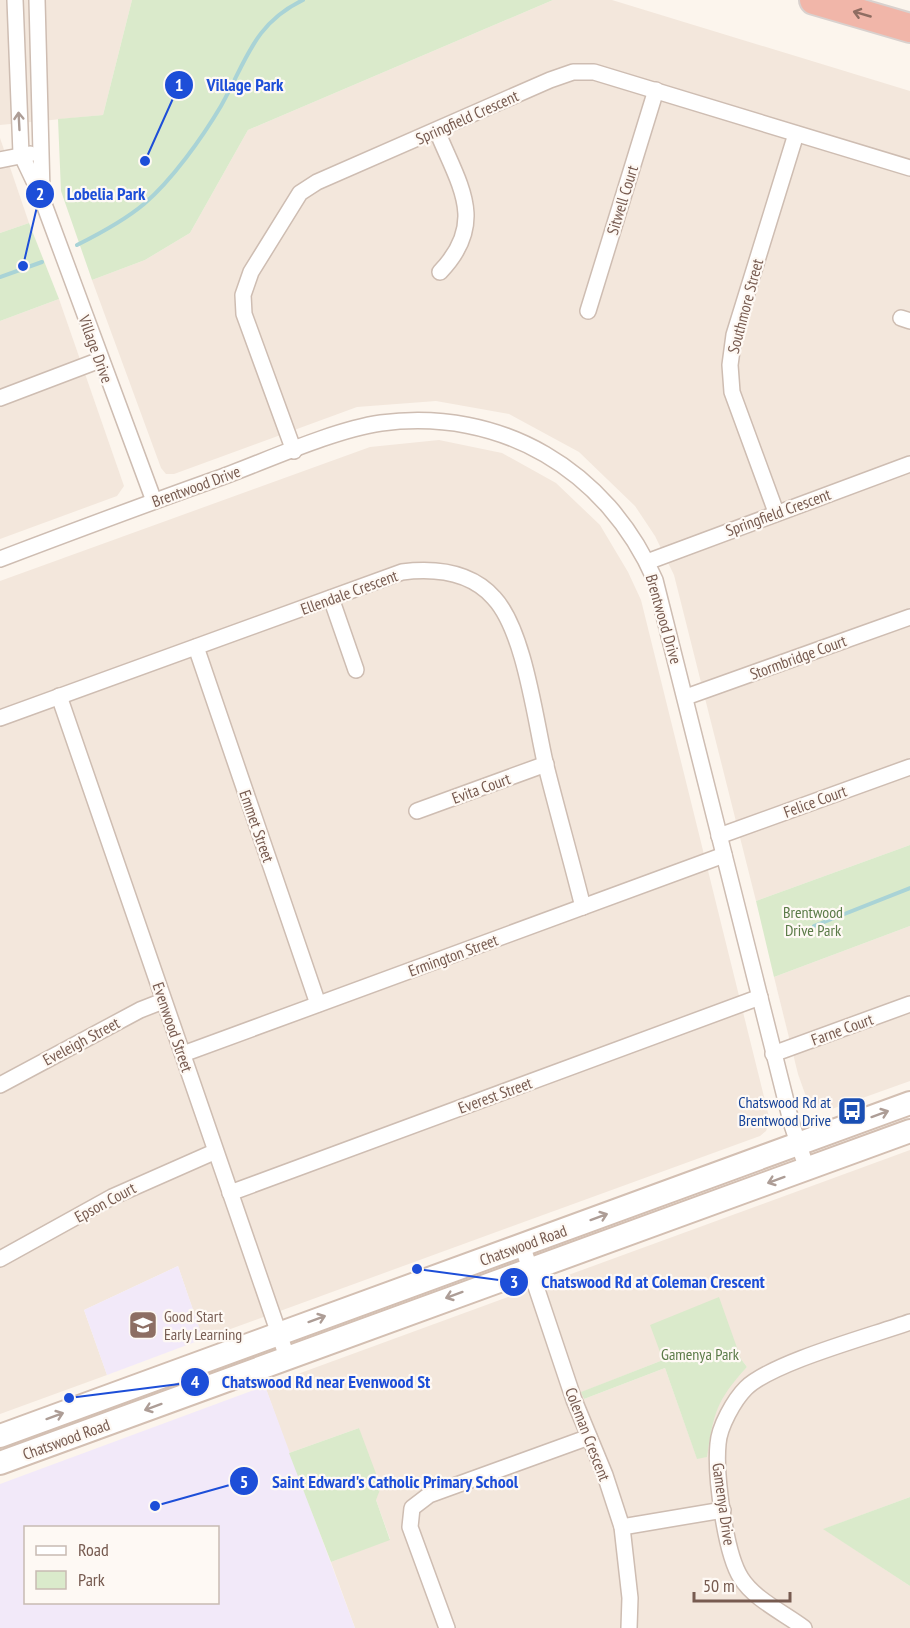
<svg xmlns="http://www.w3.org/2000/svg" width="910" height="1628" font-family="'PT Sans Narrow',sans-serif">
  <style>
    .residential { fill: #f3e7dc; fill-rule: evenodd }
    .education { fill: #f2e9f9; fill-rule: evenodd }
    .green { fill: #daeacb }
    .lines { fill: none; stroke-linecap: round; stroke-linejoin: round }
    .stream { stroke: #a9d3d6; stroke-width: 4 }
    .street-casing { stroke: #cebdb2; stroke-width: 18 }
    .secondary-casing { stroke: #d3bfb2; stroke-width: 26 }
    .highway-casing { stroke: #d9d1ce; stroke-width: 32 }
    .street { stroke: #fff; stroke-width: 15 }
    .secondary { stroke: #fff; stroke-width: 22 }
    .highway { stroke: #f1b6a9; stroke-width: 28 }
    .oneway { stroke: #8f6d62 }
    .oneway2 { stroke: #ad9d96 }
    .labels { text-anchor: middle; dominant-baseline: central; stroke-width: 4.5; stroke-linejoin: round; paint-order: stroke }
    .street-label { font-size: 16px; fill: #775b50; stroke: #fef9f4 }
    .park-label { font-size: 16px; fill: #5b7b48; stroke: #fef9f4 }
    .transit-label { font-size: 16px; fill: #164399; stroke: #fef9f4; text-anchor: end }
    .education-label { font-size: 16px; fill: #785e54; stroke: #fef9f4; text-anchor: start }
    .leader { fill: none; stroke: #1d4ed8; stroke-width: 2 }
    .callout-dot { fill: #1d4ed8; stroke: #fef9f4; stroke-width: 2 }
    .mark-label { font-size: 18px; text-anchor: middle; font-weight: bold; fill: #fff }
    .callout-label { font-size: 18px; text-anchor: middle; font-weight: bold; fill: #1d4ed8; stroke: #fef9f4; stroke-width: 4.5; stroke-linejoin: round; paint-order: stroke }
  </style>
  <rect width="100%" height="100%" fill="#fcf5ed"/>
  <g class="residential">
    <polygon points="0,0 132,0 103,115 0,125"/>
    <polygon points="553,0 612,0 910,91 910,845 756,901 674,575 655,536 635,506 579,452 509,414 436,401 357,407 174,474 166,474 161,468 92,280 145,260 190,233 248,130"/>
    <polygon points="0,138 29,223 0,233"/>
    <polygon points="59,299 124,486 117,496 0,539 0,321"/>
    <polygon points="439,440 502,453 556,483 600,525 628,572 641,600 770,1121 766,1131 760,1136 203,1339 178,1266 84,1310 107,1375 0,1414 0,581 370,447"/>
    <polygon points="910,926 910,1081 829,1110 809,1105 798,1074 774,977"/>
    <path d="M910,1150V1497L824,1529L910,1586V1628H355L331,1562L390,1539L376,1500L359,1428L289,1453L265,1386ZM741,1359L747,1367L724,1392L713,1419L706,1457L697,1458L665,1368L584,1399L582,1392L663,1360Z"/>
  </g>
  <g class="education">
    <polygon points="178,1266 203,1339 107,1375 84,1310"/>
    <path d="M265,1386L355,1628H0V1484ZM26,1528H218V1602H26Z"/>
  </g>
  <g class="green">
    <polygon points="132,0 553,0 248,130 190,233 145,260 92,280 61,191 58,119 103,115"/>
    <polygon points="29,223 59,299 0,321 0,233"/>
    <polygon points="910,845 910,926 774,977 756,901"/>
    <path d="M719,1297L741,1359L747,1367C716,1401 714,1412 707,1457L697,1459L665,1368L584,1399L581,1392L663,1360L650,1325Z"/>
    <polygon points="359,1428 381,1487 376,1500 390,1540 331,1562 289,1453"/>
    <polygon points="910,1497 910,1586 823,1529"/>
  </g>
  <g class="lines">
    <g class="stream">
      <path d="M77,245C99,234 125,220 144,204C172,180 202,138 221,106C246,62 253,24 303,0"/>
      <polyline points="0,277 42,262"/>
      <polyline points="814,926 910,888"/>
    </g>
    <g class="street-casing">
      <g id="street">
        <polyline points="15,0 21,154 41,196 154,501"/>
        <polyline points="37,0 42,192"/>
        <path d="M437,131C459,185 488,222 440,272"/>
        <polyline points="0,160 30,154"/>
        <polyline points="588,311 656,90"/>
        <polyline points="901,318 910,321"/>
        <polyline points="0,398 100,360"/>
        <polyline points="294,451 244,314 243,295 251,272 300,193 317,182 550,80 573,72 594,72 910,168"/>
        <polyline points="776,512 732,392 730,365 734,335 796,134"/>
        <path d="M0,559C74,531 148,503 222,477C268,460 333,430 381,423C501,407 607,470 655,580L792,1125L807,1169"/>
        <polyline points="647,562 910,464"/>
        <polyline points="331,598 356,670"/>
        <polyline points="196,647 318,1004"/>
        <polyline points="59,696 287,1357"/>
        <polyline points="686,697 910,617"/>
        <path d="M0,718L402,572C435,568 470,571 494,598C524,630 535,718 545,762C557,810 571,859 583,907"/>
        <polyline points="417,811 546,764"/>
        <polyline points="719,836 910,767"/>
        <polyline points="183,1054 724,855"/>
        <polyline points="773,1054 910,1004"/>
        <polyline points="0,1085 140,1010 163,1001"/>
        <polyline points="230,1193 760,997"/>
        <polyline points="522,1245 574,1400 605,1475 622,1527 630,1598 629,1628"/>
        <polyline points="0,1259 112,1197 214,1152"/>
        <polyline points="622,1527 723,1510"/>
        <polyline points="447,1628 410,1527 412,1508 429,1495 589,1437"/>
        <path d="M804,1628C784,1613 754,1599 741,1578C725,1553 715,1474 718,1444C719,1427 734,1400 746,1388C773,1362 871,1336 910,1322"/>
      </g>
    </g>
    <g class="secondary-casing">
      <g id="secondary">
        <polyline points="0,1436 910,1103"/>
        <polyline points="0,1463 910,1131"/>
      </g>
    </g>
    <g class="highway-casing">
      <polyline id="highway" points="814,0 910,28"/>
    </g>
    <use href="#street" class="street"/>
    <use href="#secondary" class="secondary"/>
    <use href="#highway" class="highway"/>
  </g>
  <defs><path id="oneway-shaft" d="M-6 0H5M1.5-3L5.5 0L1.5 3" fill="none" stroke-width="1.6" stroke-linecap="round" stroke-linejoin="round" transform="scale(1.5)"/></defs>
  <use class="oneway" href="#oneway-shaft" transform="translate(862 14) rotate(-164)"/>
  <g class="oneway2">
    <use href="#oneway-shaft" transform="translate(19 121) rotate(-93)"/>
    <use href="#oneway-shaft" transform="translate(880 1114) rotate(-20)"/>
    <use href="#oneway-shaft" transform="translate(776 1180) rotate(160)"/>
    <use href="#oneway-shaft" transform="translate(599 1217) rotate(-20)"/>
    <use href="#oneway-shaft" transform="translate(454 1295) rotate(160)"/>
    <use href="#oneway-shaft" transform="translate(317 1319) rotate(-20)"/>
    <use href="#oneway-shaft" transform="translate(153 1407) rotate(160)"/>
    <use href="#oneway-shaft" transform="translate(55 1416) rotate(-20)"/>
  </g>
  <defs>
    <g id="bus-square" transform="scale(1.5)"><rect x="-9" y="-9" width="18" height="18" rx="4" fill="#1a4fb4" stroke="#fef9f4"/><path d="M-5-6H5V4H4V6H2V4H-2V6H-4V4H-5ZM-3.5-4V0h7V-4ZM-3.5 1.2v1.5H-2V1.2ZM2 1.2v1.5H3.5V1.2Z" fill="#fff"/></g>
    <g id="school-square" transform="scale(1.5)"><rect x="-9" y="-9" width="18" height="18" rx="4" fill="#8d6e63" stroke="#fef9f4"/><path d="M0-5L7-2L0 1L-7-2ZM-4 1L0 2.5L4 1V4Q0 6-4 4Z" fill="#fff"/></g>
  </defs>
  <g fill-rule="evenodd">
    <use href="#bus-square" x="852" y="1111"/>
    <use href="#school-square" x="143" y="1325"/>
  </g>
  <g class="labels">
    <g class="street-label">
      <text transform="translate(467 117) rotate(-24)">Springfield Crescent</text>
      <text transform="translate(622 200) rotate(-73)">Sitwell Court</text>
      <text transform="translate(745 306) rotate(-75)">Southmore Street</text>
      <text transform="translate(96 349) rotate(70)">Village Drive</text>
      <text transform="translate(196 486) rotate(-20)">Brentwood Drive</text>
      <text transform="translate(778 512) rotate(-20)">Springfield Crescent</text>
      <text transform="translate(349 592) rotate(-20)">Ellendale Crescent</text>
      <text transform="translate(664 619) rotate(74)">Brentwood Drive</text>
      <text transform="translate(798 657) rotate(-20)">Stormbridge Court</text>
      <text transform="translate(481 788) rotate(-20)">Evita Court</text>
      <text transform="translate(815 801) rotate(-20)">Felice Court</text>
      <text transform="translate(257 826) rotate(71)">Emmet Street</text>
      <text transform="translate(453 955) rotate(-20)">Ermington Street</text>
      <text transform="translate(173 1027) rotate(71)">Evenwood Street</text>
      <text transform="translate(842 1029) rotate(-20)">Farne Court</text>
      <text transform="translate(81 1041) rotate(-28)">Eveleigh Street</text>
      <text transform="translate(495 1095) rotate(-20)">Everest Street</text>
      <text transform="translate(105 1202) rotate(-28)">Epson Court</text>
      <text transform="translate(523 1245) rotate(-20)">Chatswood Road</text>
      <text transform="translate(588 1434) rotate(69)">Coleman Crescent</text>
      <text transform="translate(66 1439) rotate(-20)">Chatswood Road</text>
      <text transform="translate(724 1504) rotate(82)">Gamenya Drive</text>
    </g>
    <g class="park-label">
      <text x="813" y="912">Brentwood<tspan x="813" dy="18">Drive Park</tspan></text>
      <text x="700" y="1354">Gamenya Park</text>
    </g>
    <g class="transit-label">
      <text x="831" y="1102">Chatswood Rd at<tspan x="831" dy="18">Brentwood Drive</tspan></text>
    </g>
    <g class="education-label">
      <text x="164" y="1316">Good Start<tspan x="164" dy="18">Early Learning</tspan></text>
    </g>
  </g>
  <path class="leader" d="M145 161L179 85M23 266L40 194M417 1269L514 1282M69 1398L195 1382M155 1506L244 1481"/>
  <g class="callout-dot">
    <circle cx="145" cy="161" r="6"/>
    <circle cx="23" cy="266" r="6"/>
    <circle cx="417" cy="1269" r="6"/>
    <circle cx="69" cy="1398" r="6"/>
    <circle cx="155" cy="1506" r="6"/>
    <circle cx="179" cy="85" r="15"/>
    <circle cx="40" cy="194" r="15"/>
    <circle cx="514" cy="1282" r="15"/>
    <circle cx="195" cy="1382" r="15"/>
    <circle cx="244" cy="1481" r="15"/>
  </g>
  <g class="mark-label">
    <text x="179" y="91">1</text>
    <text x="40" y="200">2</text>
    <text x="514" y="1288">3</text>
    <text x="195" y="1388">4</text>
    <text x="244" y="1488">5</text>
  </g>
  <g class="callout-label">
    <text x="245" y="91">Village Park</text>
    <text x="106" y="200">Lobelia Park</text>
    <text x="653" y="1288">Chatswood Rd at Coleman Crescent</text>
    <text x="326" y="1388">Chatswood Rd near Evenwood St</text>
    <text x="395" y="1488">Saint Edward's Catholic Primary School</text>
  </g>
  <rect x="24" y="1526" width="195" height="78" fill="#fef9f4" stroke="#c8bab2" stroke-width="1.5"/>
  <rect x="36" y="1546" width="30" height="9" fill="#ffffff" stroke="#c8bab2" stroke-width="1.5"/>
  <text x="78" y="1556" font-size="18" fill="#775b50">Road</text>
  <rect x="36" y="1571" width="30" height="18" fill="#daeacb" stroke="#c8bab2" stroke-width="1.5"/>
  <text x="78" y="1586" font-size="18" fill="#775b50">Park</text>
  <path d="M694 1592v9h96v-9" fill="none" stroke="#775b50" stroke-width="3"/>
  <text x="703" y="1592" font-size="18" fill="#775b50" stroke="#fef9f4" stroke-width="4.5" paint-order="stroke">50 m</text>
</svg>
